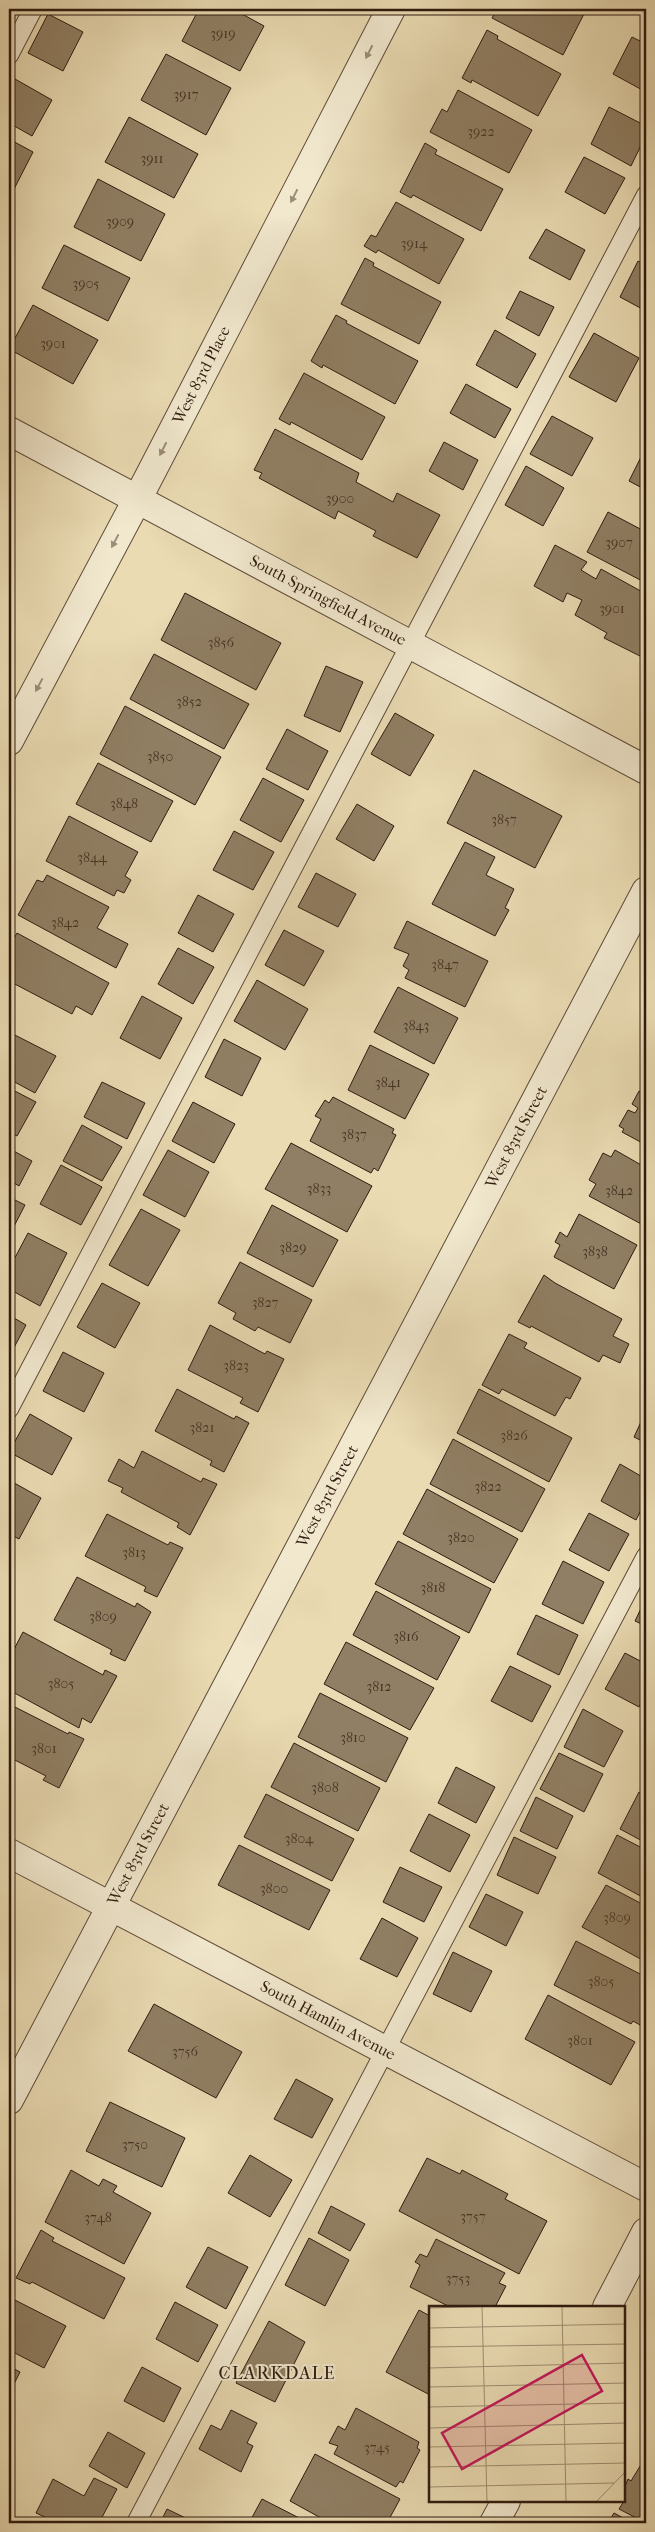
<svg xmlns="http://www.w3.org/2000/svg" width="655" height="2532" font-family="'IM FELL French Canon',serif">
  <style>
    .building { fill: #907f64; stroke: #2f1b0f }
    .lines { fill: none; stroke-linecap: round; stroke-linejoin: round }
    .service-casing { stroke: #5e4b38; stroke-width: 20 }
    .minor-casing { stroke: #5e4b38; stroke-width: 30 }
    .tertiary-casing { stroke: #5e4b38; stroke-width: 30 }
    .service { stroke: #f1e8ce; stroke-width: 18 }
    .minor { stroke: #f1e8ce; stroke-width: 28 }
    .tertiary { stroke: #f1e8ce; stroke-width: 28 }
    .oneway { fill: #9a8c78 }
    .labels { text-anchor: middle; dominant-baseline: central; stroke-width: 4; stroke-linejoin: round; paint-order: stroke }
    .number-label { font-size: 14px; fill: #473424 }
    .street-label { font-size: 16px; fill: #2f1b0f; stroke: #f1e8ce }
    .neighbourhood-label { font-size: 18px; letter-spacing: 1px; fill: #2f1b0f; stroke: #f1e8ce }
    .inset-road { fill: none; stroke: #9f8e71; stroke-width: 1 }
    .view { fill: #c2185b; fill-opacity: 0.15; stroke: #c2185b; stroke-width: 2.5 }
    .inset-edge { fill: none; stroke: #2f1b0f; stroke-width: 2.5 }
  </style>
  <rect width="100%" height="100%" fill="#eadbb3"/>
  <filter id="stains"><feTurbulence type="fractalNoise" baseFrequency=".004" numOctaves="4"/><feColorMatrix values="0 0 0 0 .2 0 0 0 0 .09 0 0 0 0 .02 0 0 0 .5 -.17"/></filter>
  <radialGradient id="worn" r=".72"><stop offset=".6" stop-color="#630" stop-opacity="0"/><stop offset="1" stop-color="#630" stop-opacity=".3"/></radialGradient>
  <g class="building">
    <polygon points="199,9 233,9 264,26 240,71 182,41"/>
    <polygon points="497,9 583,9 586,10 563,55 492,18"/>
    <polygon points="48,14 83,32 63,71 28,53"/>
    <polygon points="487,30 498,36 497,39 561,74 538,116 472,80 471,83 462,78"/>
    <polygon points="632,37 646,44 646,92 613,74"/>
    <polygon points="166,54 231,88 206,135 141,100"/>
    <polygon points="15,79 52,100 32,136 9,123 9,91"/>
    <polygon points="458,90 532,130 509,173 430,132 442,109 447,112"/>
    <polygon points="609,107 646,126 646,135 631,166 591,144"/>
    <polygon points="129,117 198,154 174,198 105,162"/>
    <polygon points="9,139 33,152 12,193 9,191"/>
    <polygon points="425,143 437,150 435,154 503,189 481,231 413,195 411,198 400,192"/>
    <polygon points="584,157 625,178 605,214 565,192"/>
    <polygon points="98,179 165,214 141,261 74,227"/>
    <polygon points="396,202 464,239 439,284 378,250 376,253 364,246 371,235 376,237"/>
    <polygon points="546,229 585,250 570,280 529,258"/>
    <polygon points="64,245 130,278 108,321 42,288"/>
    <polygon points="365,258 374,263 373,266 441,302 419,344 341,304"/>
    <polygon points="638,261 646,266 646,311 620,297"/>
    <polygon points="520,291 554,307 539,336 506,318"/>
    <polygon points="33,305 98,340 73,384 9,349"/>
    <polygon points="336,315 347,321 346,323 418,361 395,404 323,365 322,368 311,361"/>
    <polygon points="495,330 536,354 517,388 476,365"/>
    <polygon points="594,333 639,358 616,402 569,377"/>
    <polygon points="304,373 385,417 362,460 291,422 290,425 279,419"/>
    <polygon points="466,384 511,409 495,438 450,413"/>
    <polygon points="552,416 593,438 572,476 530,454"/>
    <polygon points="275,429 359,473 356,482 393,502 397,493 440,515 417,558 373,536 376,531 338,511 335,519 259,478 262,473 254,470"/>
    <polygon points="444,442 478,460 463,490 429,471"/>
    <polygon points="646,447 646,490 629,481"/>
    <polygon points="526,466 564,488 543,526 505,505"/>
    <polygon points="608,512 646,532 646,583 587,552"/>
    <polygon points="555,545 587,562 581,570 596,579 601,569 646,594 646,659 604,638 607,633 575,615 582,600 567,593 563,602 534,586"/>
    <polygon points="185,593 281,643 256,690 161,640"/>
    <polygon points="154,654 249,704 224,749 130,699"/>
    <polygon points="326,666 363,682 340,732 304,716"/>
    <polygon points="125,706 221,757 195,805 100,754"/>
    <polygon points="395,713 434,735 410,776 371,754"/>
    <polygon points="287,729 328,751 308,790 266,769"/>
    <polygon points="98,763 173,801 151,842 76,804"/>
    <polygon points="474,770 562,816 535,868 447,823"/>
    <polygon points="263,778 304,800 281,842 240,820"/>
    <polygon points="357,804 394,826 374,861 336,839"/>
    <polygon points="69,816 138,852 125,876 131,880 124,893 117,890 114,896 46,861"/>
    <polygon points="234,831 274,852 253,890 213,870"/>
    <polygon points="465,842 495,857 486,875 514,889 505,908 509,910 495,936 432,904"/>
    <polygon points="316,873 356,894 338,927 298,907"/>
    <polygon points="47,875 109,907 97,928 128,944 116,968 18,915 37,880 43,882"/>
    <polygon points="198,895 234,914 213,952 178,933"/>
    <polygon points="407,921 488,961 465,1007 405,978 409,970 403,966 409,954 394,948"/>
    <polygon points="284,930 324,951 304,986 265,965"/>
    <polygon points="17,933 109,983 92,1015 76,1006 72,1014 9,981 9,947"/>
    <polygon points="178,948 214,967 193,1004 158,984"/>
    <polygon points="257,980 308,1009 285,1050 234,1021"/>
    <polygon points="398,987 458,1018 434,1064 374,1032"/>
    <polygon points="142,996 182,1018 160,1059 120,1038"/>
    <polygon points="9,1032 56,1056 35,1093 9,1079"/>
    <polygon points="224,1039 261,1058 242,1096 205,1077"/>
    <polygon points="370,1045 429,1074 405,1119 348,1090"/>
    <polygon points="102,1082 145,1103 127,1139 84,1117"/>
    <polygon points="9,1088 36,1102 17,1136 9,1132"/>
    <polygon points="639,1091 645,1094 646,1091 646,1145 622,1132 624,1129 619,1126 628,1110 635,1113 638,1108 632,1104"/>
    <polygon points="333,1097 394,1129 392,1133 396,1135 378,1171 374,1168 371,1173 310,1141 321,1119 315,1116 325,1100 329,1103"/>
    <polygon points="193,1102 235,1124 214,1163 172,1141"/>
    <polygon points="82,1125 122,1147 102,1181 63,1161"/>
    <polygon points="9,1141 12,1143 10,1149 32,1161 19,1186 9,1180"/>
    <polygon points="291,1143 372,1186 347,1232 265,1189"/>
    <polygon points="168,1150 209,1172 185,1217 143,1195"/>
    <polygon points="615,1150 643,1166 646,1163 645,1226 589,1196 596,1184 589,1180 603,1153 611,1157"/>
    <polygon points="61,1165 102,1187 81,1225 40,1204"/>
    <polygon points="9,1197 25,1205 9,1236"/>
    <polygon points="272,1205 338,1240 313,1287 247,1253"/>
    <polygon points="141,1209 180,1230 148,1286 109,1265"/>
    <polygon points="579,1214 637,1245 614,1289 554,1257 560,1245 555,1242 560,1232 567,1237"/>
    <polygon points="28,1233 67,1253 40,1306 9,1289 9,1269"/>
    <polygon points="240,1262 312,1300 290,1343 258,1327 255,1331 233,1319 236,1313 218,1303"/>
    <polygon points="544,1275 555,1283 622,1319 613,1336 629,1344 620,1363 603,1355 599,1362 531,1326 530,1328 518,1322"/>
    <polygon points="102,1283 140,1303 115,1348 77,1327"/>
    <polygon points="9,1315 26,1325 9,1357"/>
    <polygon points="210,1325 265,1354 267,1351 284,1359 258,1412 240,1403 243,1398 188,1370"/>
    <polygon points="509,1334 527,1343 524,1348 581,1378 570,1399 566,1397 555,1416 502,1389 499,1394 482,1385"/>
    <polygon points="63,1352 104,1373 84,1412 43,1391"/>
    <polygon points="177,1389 234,1419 236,1416 249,1423 224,1472 210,1465 212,1461 155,1431"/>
    <polygon points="479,1389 572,1438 549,1482 457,1433"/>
    <polygon points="646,1411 646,1443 634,1437"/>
    <polygon points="30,1414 72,1438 52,1475 9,1452"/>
    <polygon points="453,1439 545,1489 522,1532 430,1484"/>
    <polygon points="142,1451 201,1482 203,1478 217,1484 190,1535 177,1527 179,1523 121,1492 123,1488 108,1481 119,1459 134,1468"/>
    <polygon points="620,1464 646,1479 646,1500 636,1520 601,1501"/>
    <polygon points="9,1480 41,1498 19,1539 9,1534"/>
    <polygon points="427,1489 518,1539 494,1583 403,1534"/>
    <polygon points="589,1513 629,1534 609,1571 569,1550"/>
    <polygon points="107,1514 168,1545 170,1542 183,1548 157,1597 144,1591 146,1587 85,1556"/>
    <polygon points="398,1541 491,1589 469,1633 375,1584"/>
    <polygon points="563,1561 604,1582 583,1624 542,1604"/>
    <polygon points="77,1577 135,1607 137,1603 151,1612 125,1661 110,1654 112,1650 54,1620"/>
    <polygon points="376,1591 460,1637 437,1680 353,1635"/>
    <polygon points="646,1598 646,1626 635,1621"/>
    <polygon points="536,1615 578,1635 559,1675 517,1654"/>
    <polygon points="23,1632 103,1675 105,1670 117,1676 91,1723 82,1718 79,1728 9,1690 9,1659"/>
    <polygon points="346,1642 434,1688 410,1730 324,1684"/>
    <polygon points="625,1653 646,1664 646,1693 639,1707 605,1689"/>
    <polygon points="510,1666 551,1686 532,1722 491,1701"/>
    <polygon points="320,1693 408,1738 386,1782 298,1737"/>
    <polygon points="9,1704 68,1734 69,1732 84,1739 59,1788 43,1780 46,1776 9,1757"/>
    <polygon points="583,1709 623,1731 604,1767 564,1747"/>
    <polygon points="294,1743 380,1788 358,1831 271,1787"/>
    <polygon points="559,1753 603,1774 584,1812 540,1789"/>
    <polygon points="456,1767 495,1787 476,1823 438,1803"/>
    <polygon points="639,1792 646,1796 646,1843 620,1829"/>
    <polygon points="266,1794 354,1839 332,1881 244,1837"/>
    <polygon points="536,1797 573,1816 557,1849 520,1831"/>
    <polygon points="429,1814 470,1835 450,1872 410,1851"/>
    <polygon points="617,1835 646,1850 646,1899 598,1873"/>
    <polygon points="514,1837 556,1857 538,1894 497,1875"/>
    <polygon points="239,1845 330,1890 309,1930 218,1885"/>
    <polygon points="400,1867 442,1887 424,1922 383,1902"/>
    <polygon points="606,1885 646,1906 646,1962 582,1927"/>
    <polygon points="486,1894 523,1912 506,1946 469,1927"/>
    <polygon points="382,1918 418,1938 397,1977 360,1959"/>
    <polygon points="576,1941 646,1977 646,2012 640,2025 633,2021 631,2024 554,1985"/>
    <polygon points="453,1952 492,1971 471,2012 433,1994"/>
    <polygon points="548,1995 635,2042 611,2085 525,2039"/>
    <polygon points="154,2004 242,2052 216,2098 128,2051"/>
    <polygon points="296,2079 333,2099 312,2138 274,2119"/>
    <polygon points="110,2102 185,2138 162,2187 86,2151"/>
    <polygon points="250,2155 292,2180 270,2217 228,2193"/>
    <polygon points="427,2158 460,2174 462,2170 508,2194 505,2199 547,2221 519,2274 399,2211"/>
    <polygon points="71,2170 99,2186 103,2179 117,2186 113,2192 151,2213 124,2264 45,2222"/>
    <polygon points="331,2206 365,2224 350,2251 318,2233"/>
    <polygon points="41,2230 54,2238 52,2241 125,2278 104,2319 32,2282 30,2284 16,2278"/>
    <polygon points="309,2238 349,2260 325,2306 285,2285"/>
    <polygon points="436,2239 505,2273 499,2283 506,2286 495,2307 450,2307 410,2287 420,2265 415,2262 420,2254 427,2257"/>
    <polygon points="208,2247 248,2267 226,2309 186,2287"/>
    <polygon points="9,2297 66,2326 44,2368 9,2350"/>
    <polygon points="175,2302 218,2325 198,2362 156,2339"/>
    <polygon points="419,2310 430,2316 430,2395 386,2372"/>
    <polygon points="269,2321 305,2342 275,2402 236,2383"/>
    <polygon points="9,2366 20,2372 9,2394"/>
    <polygon points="142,2367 181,2388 164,2422 124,2401"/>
    <polygon points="356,2408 419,2442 417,2448 420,2450 403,2483 400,2481 396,2487 334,2454 338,2446 329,2443 338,2426 345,2430"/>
    <polygon points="231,2410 257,2423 247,2443 253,2446 241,2472 199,2449 211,2425 221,2430"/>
    <polygon points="108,2432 145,2453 127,2488 89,2466"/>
    <polygon points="315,2454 400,2499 387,2523 330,2523 290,2501"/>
    <polygon points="642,2463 646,2466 646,2523 619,2509 624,2501 624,2489 628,2479 631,2481"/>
    <polygon points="94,2478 117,2489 99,2523 51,2523 48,2522 49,2519 36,2513 53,2479 84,2496"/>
    <polygon points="262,2499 309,2523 249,2523"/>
    <polygon points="167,2509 196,2523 160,2523"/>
    <polygon points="614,2513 627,2520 624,2523 608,2523"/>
  </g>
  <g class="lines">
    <g class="service-casing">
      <g id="service">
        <polyline points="9,55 33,9"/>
        <polyline points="9,1409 646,195"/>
        <polyline points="136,2523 646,1556"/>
      </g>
    </g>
    <g class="minor-casing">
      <g id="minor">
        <polyline points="9,431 646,770"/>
        <polyline points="9,741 138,498 391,9"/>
        <polyline points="9,1853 646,2187"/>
        <polyline points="607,2307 646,2232"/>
        <polyline points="494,2523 506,2501"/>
      </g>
    </g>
    <g class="tertiary-casing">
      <polyline id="tertiary" points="9,2100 646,891"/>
    </g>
    <use href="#service" class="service"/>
    <use href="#minor" class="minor"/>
    <use href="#tertiary" class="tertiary"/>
  </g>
  <defs><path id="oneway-solid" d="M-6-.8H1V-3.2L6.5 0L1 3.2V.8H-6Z" transform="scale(1.25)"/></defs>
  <g class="oneway">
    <use href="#oneway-solid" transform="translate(369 52) rotate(117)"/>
    <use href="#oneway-solid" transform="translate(294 196) rotate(117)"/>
    <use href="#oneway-solid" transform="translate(163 449) rotate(117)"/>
    <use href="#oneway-solid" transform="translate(115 541) rotate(118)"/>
    <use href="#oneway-solid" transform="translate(39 685) rotate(118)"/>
  </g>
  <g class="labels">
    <g class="number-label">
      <text x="223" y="33">3919</text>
      <text x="186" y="94">3917</text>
      <text x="481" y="131">3922</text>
      <text x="152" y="158">3911</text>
      <text x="120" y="221">3909</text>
      <text x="414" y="243">3914</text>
      <text x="86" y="283">3905</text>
      <text x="53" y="343">3901</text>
      <text x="340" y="498">3900</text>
      <text x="619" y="542">3907</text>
      <text x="612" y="608">3901</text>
      <text x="221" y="642">3856</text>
      <text x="189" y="701">3852</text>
      <text x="160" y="756">3850</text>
      <text x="124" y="803">3848</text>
      <text x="504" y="819">3857</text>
      <text x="92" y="857">3844</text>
      <text x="65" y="922">3842</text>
      <text x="445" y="964">3847</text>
      <text x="416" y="1025">3843</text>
      <text x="388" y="1082">3841</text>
      <text x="354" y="1134">3837</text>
      <text x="319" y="1188">3833</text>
      <text x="619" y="1190">3842</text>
      <text x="293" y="1247">3829</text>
      <text x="595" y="1251">3838</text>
      <text x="265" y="1302">3827</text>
      <text x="236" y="1365">3823</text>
      <text x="202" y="1427">3821</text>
      <text x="514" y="1435">3826</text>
      <text x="488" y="1486">3822</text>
      <text x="461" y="1537">3820</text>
      <text x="134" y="1552">3813</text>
      <text x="433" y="1587">3818</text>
      <text x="103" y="1616">3809</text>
      <text x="406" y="1636">3816</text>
      <text x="61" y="1683">3805</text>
      <text x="379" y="1686">3812</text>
      <text x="353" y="1737">3810</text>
      <text x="44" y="1748">3801</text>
      <text x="325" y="1787">3808</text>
      <text x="299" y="1838">3804</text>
      <text x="274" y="1888">3800</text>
      <text x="617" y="1917">3809</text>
      <text x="601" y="1981">3805</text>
      <text x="580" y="2040">3801</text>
      <text x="185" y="2051">3756</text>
      <text x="135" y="2144">3750</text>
      <text x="473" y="2216">3757</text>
      <text x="98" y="2217">3748</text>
      <text x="458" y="2278">3753</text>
      <text x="377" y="2447">3745</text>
    </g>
    <g class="street-label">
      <text transform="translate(201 375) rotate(-63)">West 83rd Place</text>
      <text transform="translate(328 600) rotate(28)">South Springfield Avenue</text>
      <text transform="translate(516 1137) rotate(-62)">West 83rd Street</text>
      <text transform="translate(327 1496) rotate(-62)">West 83rd Street</text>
      <text transform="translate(138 1854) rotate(-62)">West 83rd Street</text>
      <text transform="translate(328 2020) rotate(28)">South Hamlin Avenue</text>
    </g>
    <g class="neighbourhood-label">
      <text x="277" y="2373">CLARKDALE</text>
    </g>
  </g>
  <g transform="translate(429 2306)">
    <rect width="196" height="196" fill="#eadbb3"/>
    <path class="inset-road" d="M53,0L58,196M133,0L137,196M0,2L72,0M0,22L197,18M0,41L197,38M0,62L197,57M0,81L197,77M0,101L197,97M0,122L197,117M0,141L197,137M0,161L197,157M0,181L185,177M167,196L197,165"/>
    <path class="view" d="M153,49L173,85L33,163L13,127Z"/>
    <rect width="196" height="196" class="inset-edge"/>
  </g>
  <rect width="655" height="2532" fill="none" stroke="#eadbb3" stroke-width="30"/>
  <rect x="10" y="10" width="635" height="2512" fill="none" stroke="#2f1b0f" stroke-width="2.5"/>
  <rect x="15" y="15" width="625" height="2502" fill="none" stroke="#2f1b0f"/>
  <rect width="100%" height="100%" filter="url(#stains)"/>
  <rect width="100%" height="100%" fill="url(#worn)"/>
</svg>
